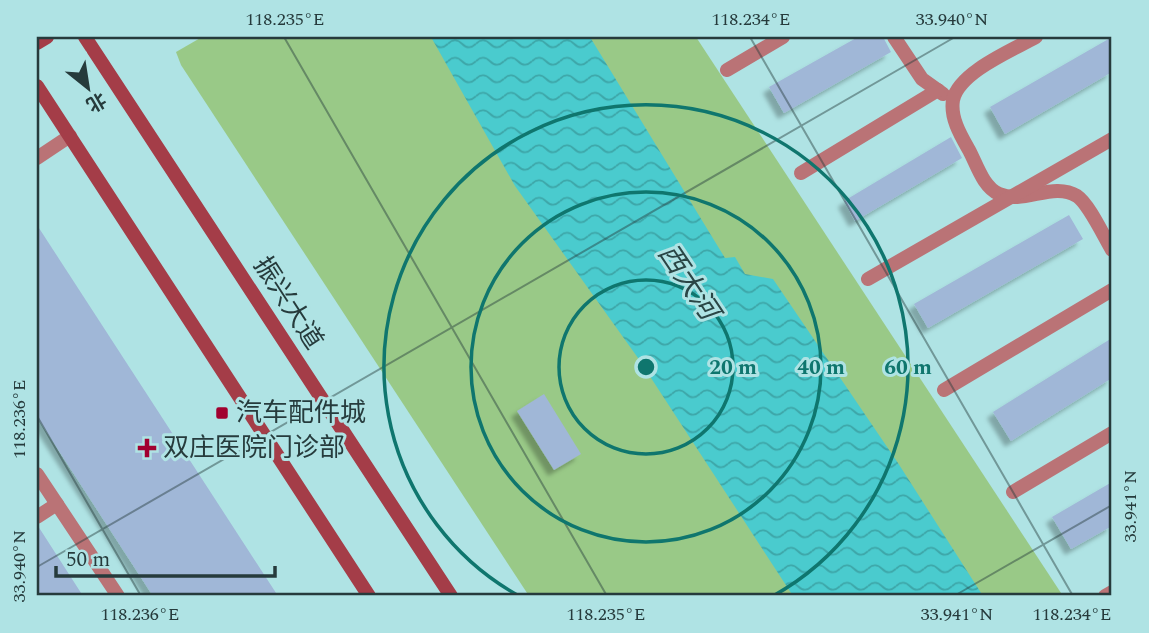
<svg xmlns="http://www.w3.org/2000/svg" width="1149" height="633" font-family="Spectral,'Noto Sans SC',serif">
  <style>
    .green { fill: #99c987 }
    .water { fill: url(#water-waves) }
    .building { fill: #a0b7d7; filter: url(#shadow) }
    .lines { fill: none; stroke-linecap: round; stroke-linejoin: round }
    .lane { stroke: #ba7376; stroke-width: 14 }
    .secondary { stroke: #a43d48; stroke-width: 14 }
    .ticks { fill: none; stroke: #263b3c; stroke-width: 2; stroke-opacity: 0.45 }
    .ring { fill: none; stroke: #0f766e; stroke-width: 3.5 }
    .poi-dot { fill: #a1012f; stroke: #afe3e4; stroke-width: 2.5 }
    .labels { text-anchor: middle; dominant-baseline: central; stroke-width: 6; stroke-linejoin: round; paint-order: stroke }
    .street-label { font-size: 26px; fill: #263b3c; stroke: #afe3e4 }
    .poi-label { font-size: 26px; fill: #263b3c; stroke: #afe3e4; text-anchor: start }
    .water-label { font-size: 28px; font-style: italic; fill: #2a4646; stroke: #afe3e4 }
    .centre { fill: #0f766e; stroke: #afe3e4; stroke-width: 3.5 }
    .ring-label { font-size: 21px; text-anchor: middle; font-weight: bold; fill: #0f766e; stroke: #afe3e4; stroke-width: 6; stroke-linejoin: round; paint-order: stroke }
    .neatline { fill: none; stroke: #263b3c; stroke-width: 2.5 }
    .ticks-label { font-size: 18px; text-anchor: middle; fill: #263b3c }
  </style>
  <defs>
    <pattern id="water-waves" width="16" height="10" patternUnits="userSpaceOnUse" patternTransform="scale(1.75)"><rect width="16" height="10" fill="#4acbce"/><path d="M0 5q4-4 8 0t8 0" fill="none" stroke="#3da6a8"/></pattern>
    <filter id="shadow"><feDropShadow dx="-6" dy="6" stdDeviation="2" flood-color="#0004"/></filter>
  </defs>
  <rect width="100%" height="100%" fill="#afe3e4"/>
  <polygon class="green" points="202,37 696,37 1063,596 529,596 181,65 176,52"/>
  <polygon class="water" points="431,37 590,37 725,258 735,257 745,274 773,279 898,463 983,596 793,596 638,358 515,186"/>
  <g class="building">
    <polygon points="858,37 883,37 891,52 784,113 769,87"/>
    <polygon points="1112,37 1112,72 1005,134 990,107"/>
    <polygon points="951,137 962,158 855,221 844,201"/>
    <polygon points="1069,215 1083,239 928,328 914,304"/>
    <polygon points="37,225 278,596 153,596 37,417"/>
    <polygon points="1112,338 1112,378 1011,441 993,412"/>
    <polygon points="544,394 581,454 554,470 517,411"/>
    <polygon points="1112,482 1112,526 1071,549 1052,517"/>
    <polygon points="38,526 83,596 37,596"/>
  </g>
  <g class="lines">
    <g class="lane">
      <polyline points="894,37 922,79 943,94"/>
      <path d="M1036,37C1013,50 959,72 953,100C950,118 961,136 969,150C977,165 983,187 999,194C1024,205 1053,181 1077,196C1089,204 1104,237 1112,250"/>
      <polyline points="727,70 783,37"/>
      <polyline points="37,158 70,136"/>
      <polyline points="801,173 938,90"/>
      <polyline points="868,279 1112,139"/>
      <polyline points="944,390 1112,290"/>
      <polyline points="37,474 118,596"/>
      <polyline points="1013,492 1112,433"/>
      <polyline points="37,517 57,504"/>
      <polyline points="1105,596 1112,592"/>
    </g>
    <g class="secondary">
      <polyline points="85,37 451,596"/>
      <polyline points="37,43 47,37"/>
      <polyline points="37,86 369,596"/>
    </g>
  </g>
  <path class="ticks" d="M284,37L607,596M750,37L1073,596M37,416L141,596M37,567L955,37M954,596L1112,505"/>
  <g class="ring">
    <circle cx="646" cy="367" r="87"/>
    <circle cx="646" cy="367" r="175"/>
    <path d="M519 596A262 262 0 1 1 773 596"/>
  </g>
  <g class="poi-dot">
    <rect x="215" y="406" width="14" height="14" rx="3.5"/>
    <path d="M143.5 437.5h7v7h7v7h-7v7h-7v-7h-7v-7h7z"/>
  </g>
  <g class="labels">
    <g class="street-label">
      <text transform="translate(288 303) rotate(57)">振兴大道</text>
    </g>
    <g class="poi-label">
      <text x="236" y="413">汽车配件城</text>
      <text x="163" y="448">双庄医院门诊部</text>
    </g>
    <g class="water-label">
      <text transform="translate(688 282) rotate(56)">西大河</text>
    </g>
  </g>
  <circle cx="646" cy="367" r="10" class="centre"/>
  <g class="ring-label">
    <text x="733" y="374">20 m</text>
    <text x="821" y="374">40 m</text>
    <text x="908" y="374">60 m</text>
  </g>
  <rect width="1149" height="633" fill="none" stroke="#afe3e4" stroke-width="77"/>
  <g transform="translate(88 88) rotate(150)" stroke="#afe3e4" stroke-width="5" paint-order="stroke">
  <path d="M0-5L12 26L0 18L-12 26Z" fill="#263b3c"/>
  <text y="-10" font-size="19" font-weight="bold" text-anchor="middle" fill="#263b3c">北</text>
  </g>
  <path d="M56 566v10h219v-10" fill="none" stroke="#263b3c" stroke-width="3.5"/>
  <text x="66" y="566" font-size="21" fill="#263b3c" stroke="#afe3e4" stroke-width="5" paint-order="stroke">50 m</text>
  <rect x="38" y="38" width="1072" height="556" class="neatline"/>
  <g class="ticks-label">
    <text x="285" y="25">118.235°E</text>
    <text x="751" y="25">118.234°E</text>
    <text x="952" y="25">33.940°N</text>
    <text transform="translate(19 419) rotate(-90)" y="6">118.236°E</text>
    <text transform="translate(1130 506) rotate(-90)" y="6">33.941°N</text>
    <text transform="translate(19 566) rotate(-90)" y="6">33.940°N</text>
    <text x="140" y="620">118.236°E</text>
    <text x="606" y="620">118.235°E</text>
    <text x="957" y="620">33.941°N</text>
    <text x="1072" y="620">118.234°E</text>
  </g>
</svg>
